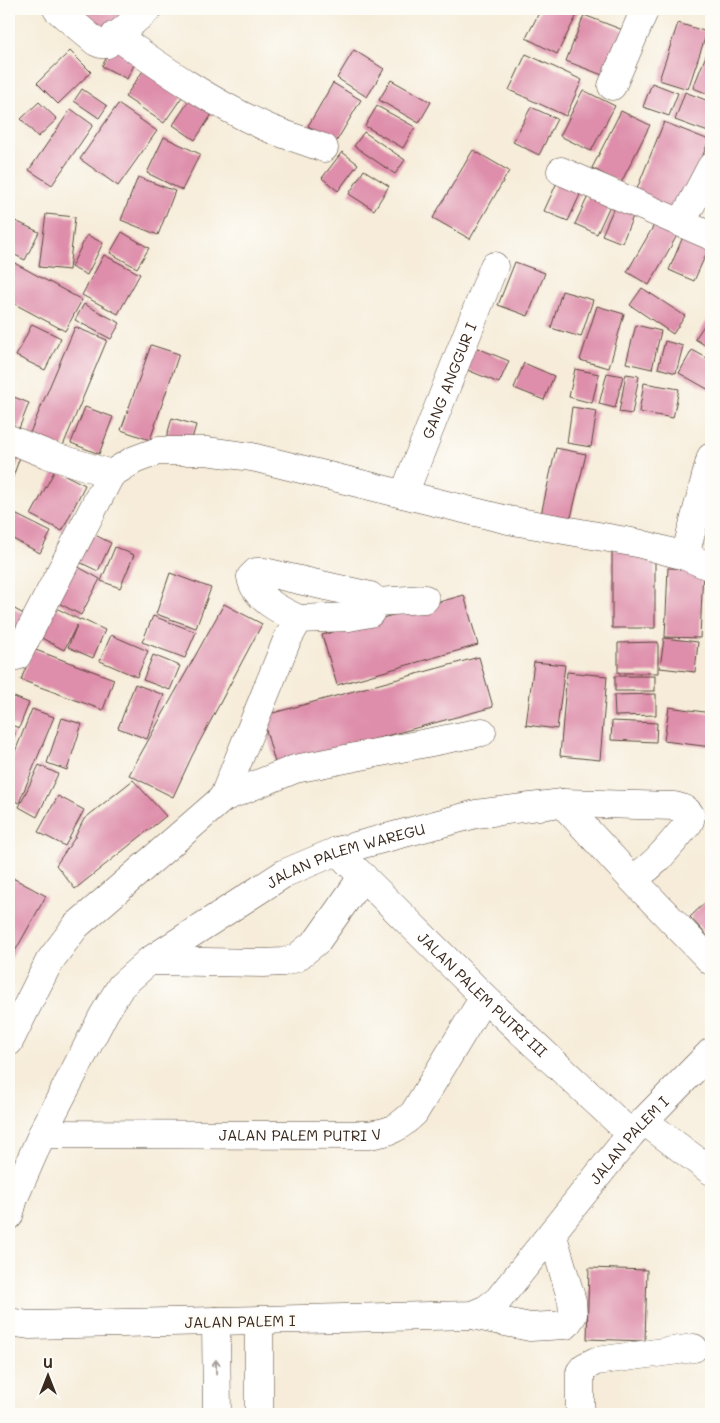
<svg xmlns="http://www.w3.org/2000/svg" width="720" height="1423" font-family="Mali,sans-serif">
  <style>
    .building { fill: #de8eaa }
    .lines { fill: none; stroke-linecap: round; stroke-linejoin: round }
    .minor-casing { stroke: #57473a; stroke-width: 29 }
    .tertiary-casing { stroke: #57473a; stroke-width: 29 }
    .minor { stroke: #fff; stroke-width: 28 }
    .tertiary { stroke: #fff; stroke-width: 28 }
    .oneway { stroke: #a79f9a }
    .labels { text-anchor: middle; dominant-baseline: central; stroke-width: 5; stroke-linejoin: round; paint-order: stroke }
    .street-label { font-size: 15px; fill: #3b2a1e; stroke: #fdfcf7 }
  </style>
  <rect width="100%" height="100%" fill="#fdfcf7"/>
  <filter id="ink" filterUnits="userSpaceOnUse"><feTurbulence type="fractalNoise" baseFrequency=".02" numOctaves="2"/><feDisplacementMap in="SourceGraphic" scale="10" xChannelSelector="R" yChannelSelector="G"/><feConvolveMatrix kernelMatrix="1 2 1 2 8 2 1 2 1" color-interpolation-filters="sRGB"/></filter>
  <filter id="wash" filterUnits="userSpaceOnUse"><feTurbulence type="fractalNoise" baseFrequency=".0096" numOctaves="4" result="noise"/><feDisplacementMap in="SourceGraphic" scale="20" xChannelSelector="R" yChannelSelector="G"/><feGaussianBlur stdDeviation="1.12" result="paint"/><feColorMatrix in="noise" values="0 0 0 0 0 0 0 0 0 0 0 0 0 0 0 0 0 1.4 0 .05"/><feComposite in="paint" operator="in"/></filter>
  <g filter="url(#wash)">
    <rect width="100%" height="100%" fill="#f6ecd9"/>
    <g id="blocks">
      <g class="building">
        <polygon points="72,9 127,9 103,41"/>
        <polygon points="541,9 580,9 557,54 526,38"/>
        <polygon points="584,15 628,32 610,78 566,61"/>
        <polygon points="678,23 707,32 688,89 659,80"/>
        <polygon points="115,42 139,55 127,79 102,66"/>
        <polygon points="711,43 711,95 693,88"/>
        <polygon points="354,50 384,69 367,97 337,78"/>
        <polygon points="70,51 91,72 58,104 37,83"/>
        <polygon points="526,54 582,80 566,116 509,90"/>
        <polygon points="145,68 184,94 164,123 125,97"/>
        <polygon points="391,80 431,102 419,123 379,100"/>
        <polygon points="333,83 361,100 336,142 308,126"/>
        <polygon points="652,83 678,93 669,116 643,107"/>
        <polygon points="82,89 107,106 99,118 74,101"/>
        <polygon points="196,90 218,105 195,140 173,125"/>
        <polygon points="583,90 615,106 591,151 560,136"/>
        <polygon points="685,92 711,102 711,133 675,120"/>
        <polygon points="39,102 57,119 38,137 21,119"/>
        <polygon points="118,104 157,131 118,186 80,159"/>
        <polygon points="377,106 415,127 403,148 365,126"/>
        <polygon points="531,107 557,119 539,155 513,142"/>
        <polygon points="71,109 93,125 52,185 29,170"/>
        <polygon points="621,111 650,125 621,183 592,168"/>
        <polygon points="664,122 709,140 680,213 634,196"/>
        <polygon points="364,132 405,160 395,174 354,146"/>
        <polygon points="164,137 200,154 182,190 147,173"/>
        <polygon points="473,150 509,171 470,239 433,218"/>
        <polygon points="342,152 358,164 338,191 322,178"/>
        <polygon points="364,170 389,186 374,210 349,194"/>
        <polygon points="138,177 175,191 158,235 121,220"/>
        <polygon points="559,178 583,188 568,221 544,211"/>
        <polygon points="590,192 612,201 597,234 575,224"/>
        <polygon points="617,201 636,209 622,243 602,235"/>
        <polygon points="46,214 75,217 69,270 39,267"/>
        <polygon points="9,218 39,232 25,260 9,252"/>
        <polygon points="657,220 679,232 649,285 627,272"/>
        <polygon points="122,232 149,248 137,268 110,253"/>
        <polygon points="685,232 711,243 694,281 669,270"/>
        <polygon points="87,235 103,243 87,275 71,267"/>
        <polygon points="104,255 140,274 118,314 82,295"/>
        <polygon points="9,260 82,300 65,331 9,301"/>
        <polygon points="515,262 545,273 528,316 498,305"/>
        <polygon points="642,288 685,316 673,334 630,305"/>
        <polygon points="562,291 593,300 581,337 551,328"/>
        <polygon points="84,304 120,323 111,339 75,320"/>
        <polygon points="597,306 624,314 609,368 580,360"/>
        <polygon points="707,321 711,324 711,349 695,339"/>
        <polygon points="32,324 61,338 45,370 16,356"/>
        <polygon points="636,325 661,331 652,369 626,363"/>
        <polygon points="75,327 107,340 62,448 29,435"/>
        <polygon points="665,341 683,346 676,373 658,368"/>
        <polygon points="151,345 179,354 150,440 121,430"/>
        <polygon points="475,347 509,361 499,383 465,369"/>
        <polygon points="692,350 711,360 711,391 679,373"/>
        <polygon points="524,363 554,376 544,400 514,388"/>
        <polygon points="575,369 599,374 592,403 569,397"/>
        <polygon points="607,373 623,376 615,408 599,404"/>
        <polygon points="626,374 639,376 632,414 619,412"/>
        <polygon points="644,383 679,389 673,418 639,412"/>
        <polygon points="9,395 29,403 18,431 9,428"/>
        <polygon points="85,407 113,417 99,454 71,443"/>
        <polygon points="572,407 597,411 591,447 567,443"/>
        <polygon points="172,418 196,425 190,446 166,439"/>
        <polygon points="556,448 586,454 569,526 540,519"/>
        <polygon points="9,453 20,457 9,488"/>
        <polygon points="55,470 85,485 62,531 31,515"/>
        <polygon points="9,511 51,532 40,553 9,537"/>
        <polygon points="91,533 111,543 98,571 77,561"/>
        <polygon points="710,534 711,534 711,560 705,559"/>
        <polygon points="115,547 134,555 120,588 101,581"/>
        <polygon points="655,549 655,628 612,628 612,550"/>
        <polygon points="73,564 100,579 81,615 53,600"/>
        <polygon points="668,568 703,569 700,638 665,637"/>
        <polygon points="170,573 211,588 196,628 156,614"/>
        <polygon points="464,595 478,645 337,685 322,635"/>
        <polygon points="224,604 262,624 192,756 173,797 129,775"/>
        <polygon points="9,606 31,618 9,662"/>
        <polygon points="52,606 80,620 81,619 105,630 93,658 68,647 77,625 64,650 36,635"/>
        <polygon points="153,616 196,632 185,658 142,642"/>
        <polygon points="111,635 148,651 137,677 100,661"/>
        <polygon points="664,638 698,642 695,672 660,668"/>
        <polygon points="658,642 658,673 618,673 618,643"/>
        <polygon points="33,649 114,679 103,710 21,680"/>
        <polygon points="153,655 180,666 170,690 143,680"/>
        <polygon points="479,657 493,707 276,766 262,716"/>
        <polygon points="534,662 565,665 557,729 526,725"/>
        <polygon points="567,672 607,676 600,760 560,756"/>
        <rect x="615" y="676" width="40" height="15"/>
        <polygon points="135,684 164,695 147,739 118,728"/>
        <polygon points="656,694 656,715 615,716 614,695"/>
        <polygon points="9,695 29,703 19,728 9,724"/>
        <polygon points="669,707 711,713 711,747 664,741"/>
        <polygon points="32,709 54,717 19,803 9,798 9,767"/>
        <polygon points="62,718 82,724 67,770 47,763"/>
        <polygon points="612,721 657,723 656,742 611,740"/>
        <polygon points="9,731 15,733 9,748"/>
        <polygon points="39,765 58,774 37,817 19,807"/>
        <polygon points="133,780 166,816 75,889 56,865 74,839 84,819"/>
        <polygon points="58,796 84,810 65,846 38,832"/>
        <polygon points="9,876 46,896 9,962"/>
        <polygon points="711,897 711,940 690,917"/>
        <polygon points="589,1268 647,1270 645,1341 587,1339"/>
      </g>
    </g>
  </g>
  <g filter="url(#ink)">
    <use href="#blocks" fill-opacity="0" stroke="#57473a" stroke-width="1"/>
    <g class="lines">
      <g class="minor-casing">
        <g id="minor">
          <polyline points="57,9 96,42 101,44 107,44 148,9"/>
          <path d="M115,35C163,69 212,103 266,127C284,135 305,141 324,148"/>
          <polyline points="612,86 645,9"/>
          <polyline points="561,171 711,236"/>
          <polyline points="682,222 711,167"/>
          <polyline points="9,439 49,455 111,474 134,460 158,451 206,451 252,457 508,520 637,543 685,556 711,567"/>
          <path id="s1" d="M404,494L494,266"/>
          <polyline points="685,556 711,457"/>
          <polyline points="299,619 349,617 370,613 376,602 425,599"/>
          <polyline points="17,656 111,474"/>
          <path d="M223,798L287,640L299,619C281,611 254,598 251,577L256,572H264L370,596L375,600L376,602"/>
          <polyline points="562,803 631,878 711,961"/>
          <path id="s2" d="M337,851L484,997L631,1134"/>
          <polyline points="149,961 263,963 283,962 296,958 317,941 363,876"/>
          <polyline points="9,1042 49,962 76,926 223,798 295,769 482,732"/>
          <polyline points="644,1121 711,1171"/>
          <path id="s3" d="M42,1134L368,1135C391,1132 397,1129 414,1113L484,997"/>
          <path id="s4" d="M9,1216L14,1198L42,1134L104,1014L121,986L149,961L285,873L337,851L476,814L562,803L674,806C684,808 696,813 688,824C673,841 652,871 631,878"/>
          <polyline points="472,1315 530,1327 566,1325 573,1315 572,1301 552,1233"/>
          <polyline points="9,1322 29,1325 216,1321"/>
          <polyline points="580,1414 580,1372 584,1367 596,1361 694,1348"/>
        </g>
      </g>
      <g class="tertiary-casing">
        <g id="tertiary">
          <polyline points="259,1321 259,1414"/>
          <path id="s5" d="M217,1414L216,1321L472,1315L486,1309L498,1300L631,1134L711,1052"/>
        </g>
      </g>
      <use href="#minor" class="minor"/>
      <use href="#tertiary" class="tertiary"/>
    </g>
    <defs><path id="oneway-shaft" d="M-6 0H5M1.5-3L5.5 0L1.5 3" fill="none" stroke-width="1.6" stroke-linecap="round" stroke-linejoin="round" transform="scale(1.25)"/></defs>
    <use class="oneway" href="#oneway-shaft" transform="translate(216 1367) rotate(-91)"/>
  </g>
  <g class="labels">
    <g class="street-label">
      <text stroke="none"><textPath href="#s1" startOffset="122">GANG ANGGUR I</textPath></text>
      <text stroke="none"><textPath href="#s4" startOffset="519">JALAN PALEM WAREGU</textPath></text>
      <text stroke="none"><textPath href="#s2" startOffset="204">JALAN PALEM PUTRI III</textPath></text>
      <text stroke="none"><textPath href="#s3" startOffset="258">JALAN PALEM PUTRI V</textPath></text>
      <text stroke="none"><textPath href="#s5" startOffset="586">JALAN PALEM I</textPath></text>
      <text transform="translate(240 1321) rotate(-1)">JALAN PALEM I</text>
    </g>
  </g>
  <rect width="720" height="1423" fill="none" stroke="#fdfcf7" stroke-width="30"/>
  <g transform="translate(48 1376)" stroke="#fdfcf7" stroke-width="4" paint-order="stroke">
  <path d="M0-4L9 19L0 12L-9 19Z" fill="#3b2a1e"/>
  <text y="-8" font-size="14" font-weight="bold" text-anchor="middle" fill="#3b2a1e">U</text>
  </g>
</svg>
